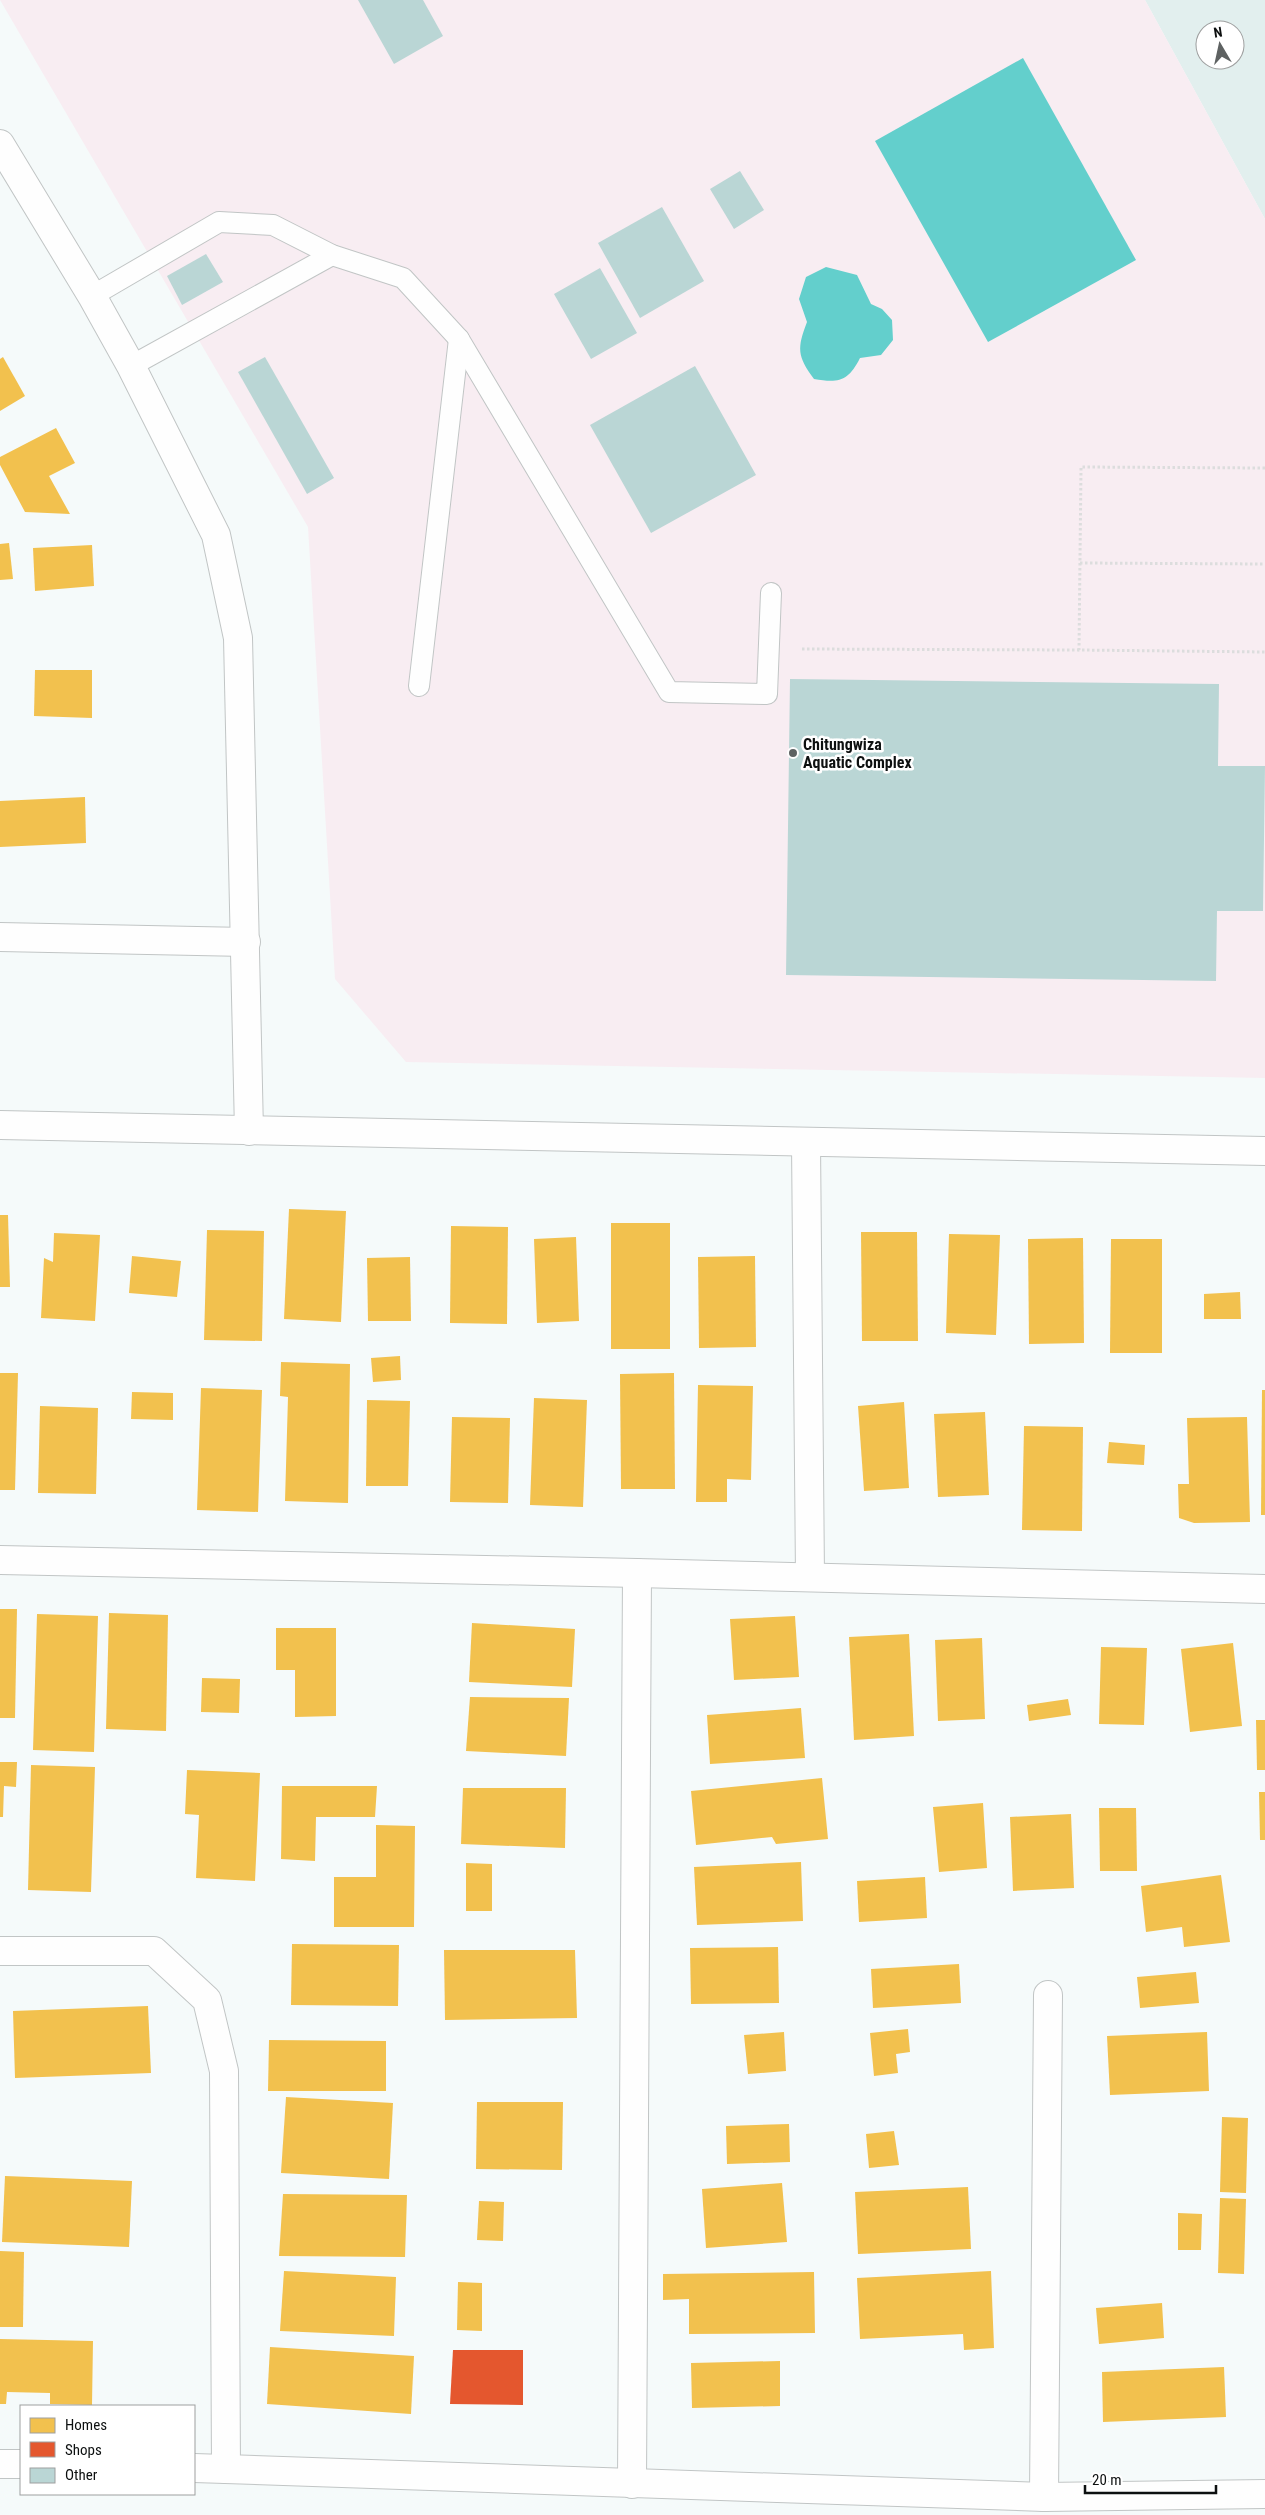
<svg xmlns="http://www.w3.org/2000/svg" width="1265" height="2515" font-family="'Roboto Condensed',sans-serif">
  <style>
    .built { fill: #e2efee; fill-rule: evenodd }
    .green { fill: #f8edf2 }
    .water { fill: #63cfcc }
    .homes { fill: #f2c14e }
    .shops { fill: #e4572e }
    .building { fill: #bad6d5 }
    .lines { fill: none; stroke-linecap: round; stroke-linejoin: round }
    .service-casing { stroke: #c1c5c5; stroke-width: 22 }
    .minor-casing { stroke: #c1c5c5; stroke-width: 30 }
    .tertiary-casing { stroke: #c1c5c5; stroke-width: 30 }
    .path { stroke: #dcdddd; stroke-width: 3; stroke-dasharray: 2.5 2.5; stroke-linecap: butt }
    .service { stroke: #fefefe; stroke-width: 20 }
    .minor { stroke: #fefefe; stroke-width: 28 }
    .tertiary { stroke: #fefefe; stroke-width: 28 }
    .poi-dot { fill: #5e6262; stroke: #fff; stroke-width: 2 }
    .labels { text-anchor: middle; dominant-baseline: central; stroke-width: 5; stroke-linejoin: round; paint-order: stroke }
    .poi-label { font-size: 16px; font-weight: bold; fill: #0d1010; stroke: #fff; text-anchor: start }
  </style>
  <rect width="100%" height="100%" fill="#f5fafa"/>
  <path class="built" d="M1145,0H1265V219ZM1205,30H1235V60H1205Z"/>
  <polygon class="green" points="0,0 1145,0 1265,219 1265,1078 406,1062 335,979 308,527"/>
  <g class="water">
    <polygon points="1023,58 1136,260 988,342 875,141"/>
    <path d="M826,267L857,275L871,304L882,309L892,320L893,340L881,355L860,358C848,382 838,383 814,379C797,356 797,348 807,322L799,299L806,277Z"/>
  </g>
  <g class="homes">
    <polygon points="3,357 25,396 0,411 0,359"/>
    <polygon points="56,428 75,463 49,476 70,514 25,512 0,465 0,457"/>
    <polygon points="9,543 13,579 0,580 0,544"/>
    <polygon points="92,545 94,586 35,591 33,548"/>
    <polygon points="35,670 92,670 92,718 34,716"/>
    <polygon points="85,797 86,843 0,847 0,801"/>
    <polygon points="289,1209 346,1211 341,1322 284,1319"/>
    <polygon points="0,1215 8,1215 10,1287 0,1287"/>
    <rect x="611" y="1223" width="59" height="126"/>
    <polygon points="451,1226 508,1227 507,1324 450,1323"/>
    <polygon points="207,1230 264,1231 262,1341 204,1340"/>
    <polygon points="861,1232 917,1232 918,1341 862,1341"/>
    <polygon points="54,1233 100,1235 95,1321 41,1318 44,1258 53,1262"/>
    <polygon points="949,1234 1000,1235 996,1335 946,1333"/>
    <polygon points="576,1237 579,1321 537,1323 534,1239"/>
    <polygon points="1083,1238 1084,1343 1029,1344 1028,1239"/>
    <polygon points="1111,1239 1162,1239 1162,1353 1110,1353"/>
    <polygon points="132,1256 181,1261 177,1297 129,1293"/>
    <polygon points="755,1256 756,1347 699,1348 698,1257"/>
    <polygon points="410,1257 411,1321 368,1321 367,1258"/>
    <polygon points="1240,1292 1241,1319 1204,1319 1204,1294"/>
    <polygon points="400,1356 401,1380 373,1382 371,1358"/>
    <polygon points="281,1362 350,1364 348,1503 285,1501 288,1397 280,1396"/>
    <polygon points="0,1373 18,1373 15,1490 0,1490"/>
    <polygon points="674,1373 675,1489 621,1489 620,1374"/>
    <polygon points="698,1385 753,1386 751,1480 727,1479 727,1502 696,1502"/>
    <polygon points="201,1388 262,1390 258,1512 197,1510"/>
    <polygon points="1262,1390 1265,1390 1265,1515 1261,1515"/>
    <polygon points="132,1392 173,1393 173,1420 131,1419"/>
    <polygon points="534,1398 587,1400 583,1507 530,1505"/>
    <polygon points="367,1400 410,1401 408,1486 366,1486"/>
    <polygon points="904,1402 909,1488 864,1491 858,1406"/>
    <polygon points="40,1406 98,1408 96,1494 38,1493"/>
    <polygon points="985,1412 989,1495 938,1497 934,1414"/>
    <polygon points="452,1417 510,1418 508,1503 450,1502"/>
    <polygon points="1247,1417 1250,1522 1194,1523 1179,1518 1178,1484 1189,1484 1187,1418"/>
    <polygon points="1024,1426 1083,1427 1082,1531 1022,1530"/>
    <polygon points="1109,1442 1145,1445 1144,1465 1107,1463"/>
    <polygon points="0,1609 17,1609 15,1718 0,1718"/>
    <polygon points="109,1613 168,1615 166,1731 106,1729"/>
    <polygon points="37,1614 98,1616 94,1752 33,1750"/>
    <polygon points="795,1616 799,1677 734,1680 730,1619"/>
    <polygon points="472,1623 575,1629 572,1687 469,1682"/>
    <polygon points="276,1628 336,1628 336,1716 295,1717 295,1670 276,1670"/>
    <polygon points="909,1634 914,1736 854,1740 849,1637"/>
    <polygon points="982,1638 985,1719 938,1721 935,1640"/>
    <polygon points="1233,1643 1242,1726 1190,1732 1181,1649"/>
    <polygon points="1101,1647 1147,1648 1144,1725 1099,1724"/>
    <polygon points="202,1678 240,1679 239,1713 201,1712"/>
    <polygon points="470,1697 569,1698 566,1756 466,1751"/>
    <polygon points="1068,1699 1071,1715 1029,1721 1027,1705"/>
    <polygon points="801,1708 805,1758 710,1764 707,1715"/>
    <polygon points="1256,1720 1265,1720 1265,1770 1257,1770"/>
    <polygon points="0,1762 17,1762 16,1787 4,1786 3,1817 0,1817"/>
    <polygon points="31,1765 95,1767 91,1892 28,1890"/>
    <polygon points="187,1770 260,1773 255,1881 196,1878 199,1815 185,1814"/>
    <polygon points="822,1778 828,1839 776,1844 772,1837 696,1845 691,1791"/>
    <polygon points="282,1786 377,1786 375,1817 316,1817 315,1861 281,1859"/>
    <polygon points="463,1788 566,1788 565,1848 461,1844"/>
    <polygon points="1259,1792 1265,1792 1265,1840 1260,1840"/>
    <polygon points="983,1803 987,1868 939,1872 933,1807"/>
    <polygon points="1099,1808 1136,1808 1137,1871 1100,1871"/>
    <polygon points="1071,1814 1074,1888 1013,1891 1010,1817"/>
    <polygon points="376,1825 415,1826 414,1927 334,1927 334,1877 376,1877"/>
    <polygon points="801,1862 803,1921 697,1925 694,1867"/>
    <polygon points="466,1863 492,1864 492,1911 466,1911"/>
    <polygon points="1221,1875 1230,1942 1184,1947 1182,1927 1146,1932 1141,1886"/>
    <polygon points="925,1877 927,1918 859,1922 857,1881"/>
    <polygon points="292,1944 399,1945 398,2006 291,2005"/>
    <polygon points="778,1947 779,2003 691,2004 690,1948"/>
    <polygon points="444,1950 575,1950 577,2018 445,2020"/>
    <polygon points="959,1964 961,2003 873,2008 871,1969"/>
    <polygon points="1196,1972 1199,2003 1140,2008 1137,1977"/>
    <polygon points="148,2006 151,2073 15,2078 13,2011"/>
    <polygon points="908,2029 910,2052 896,2054 898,2073 874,2076 870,2033"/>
    <polygon points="784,2032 786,2071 748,2074 744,2035"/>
    <polygon points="1207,2032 1209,2091 1110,2095 1107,2036"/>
    <polygon points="269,2040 386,2041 386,2091 268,2091"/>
    <polygon points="286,2097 393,2103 389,2179 281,2173"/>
    <polygon points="477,2102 563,2102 562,2170 476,2169"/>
    <polygon points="1222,2117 1248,2118 1246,2193 1220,2192"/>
    <polygon points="789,2124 790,2162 727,2164 726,2126"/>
    <polygon points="894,2131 899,2165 869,2168 866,2134"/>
    <polygon points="5,2176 132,2181 129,2247 2,2242"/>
    <polygon points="782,2183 787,2242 706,2248 702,2189"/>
    <polygon points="968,2187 971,2249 858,2254 855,2192"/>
    <polygon points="283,2194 407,2195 405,2257 279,2256"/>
    <polygon points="1220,2198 1246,2199 1244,2274 1218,2273"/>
    <polygon points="479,2201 504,2202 503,2241 477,2240"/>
    <polygon points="1178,2213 1202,2214 1201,2250 1178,2250"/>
    <polygon points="0,2251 24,2252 23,2327 0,2327"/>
    <polygon points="284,2271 396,2277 394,2336 280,2331"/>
    <polygon points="991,2271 994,2348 964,2350 963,2334 860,2339 857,2278"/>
    <polygon points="814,2272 815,2333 689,2334 689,2299 663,2300 663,2274"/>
    <polygon points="458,2282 482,2283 482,2331 457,2330"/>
    <polygon points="1162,2303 1164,2338 1099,2344 1096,2308"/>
    <polygon points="0,2339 93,2341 92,2405 50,2404 50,2393 7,2392 6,2404 0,2404"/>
    <polygon points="270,2347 414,2356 411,2414 267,2404"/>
    <polygon points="780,2361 780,2406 692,2408 691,2363"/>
    <polygon points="1224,2367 1226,2417 1103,2422 1102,2372"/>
  </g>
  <polygon class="shops" points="453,2350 523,2350 523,2405 450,2404"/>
  <g class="building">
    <polygon points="358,0 423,0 443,36 394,64"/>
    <polygon points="740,171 764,210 734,229 710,189"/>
    <polygon points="662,207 704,281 640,318 598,243"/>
    <polygon points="206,254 223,282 182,305 167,276"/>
    <polygon points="600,268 637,333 591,359 554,294"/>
    <polygon points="265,357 334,478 307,494 238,372"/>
    <polygon points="695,366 756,475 651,533 590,425"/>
    <polygon points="790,679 1219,684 1218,766 1265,766 1263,911 1217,911 1216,981 786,975"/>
  </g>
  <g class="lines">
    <g class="service-casing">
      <g id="service">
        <polyline points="92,296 219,222 273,225 332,255 403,278 459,339 669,692 767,694 771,593"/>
        <polyline points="131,366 332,255"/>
        <polyline points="419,686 459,339"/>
      </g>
    </g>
    <g class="minor-casing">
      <g id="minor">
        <polyline points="0,144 92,296 131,366 216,535 238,638 249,1131"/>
        <polyline points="0,937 246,942"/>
        <polyline points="806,1143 810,1577"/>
        <polyline points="0,1560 637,1573 1265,1589"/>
        <polyline points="0,1951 154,1951 207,2000 224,2071 226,2469"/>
        <polyline points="0,2464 21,2464"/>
        <polyline points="194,2468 1044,2497 1265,2494"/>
        <polyline points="632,2484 637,1573"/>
        <polyline points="1044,2497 1048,1995"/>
      </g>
    </g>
    <g class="tertiary-casing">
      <polyline id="tertiary" points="0,1125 1265,1151"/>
    </g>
    <g class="path">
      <polyline points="1265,468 1081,467 1079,650 1265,652"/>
      <polyline points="1080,563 1265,564"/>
      <polyline points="802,649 1079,650"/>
    </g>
    <use href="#service" class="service"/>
    <use href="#minor" class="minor"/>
    <use href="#tertiary" class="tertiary"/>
  </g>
  <circle class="poi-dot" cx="793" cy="753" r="5"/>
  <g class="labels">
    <g class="poi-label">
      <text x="803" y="744">Chitungwiza<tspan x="803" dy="18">Aquatic Complex</tspan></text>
    </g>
  </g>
  <rect x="20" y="2405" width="175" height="90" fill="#ffffff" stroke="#9e9f9f"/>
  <rect x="30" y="2418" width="25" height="15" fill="#f2c14e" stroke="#9e9f9f"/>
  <text x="65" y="2430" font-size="15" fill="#0d1010">Homes</text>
  <rect x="30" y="2442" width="25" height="15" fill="#e4572e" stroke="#9e9f9f"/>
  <text x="65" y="2455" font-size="15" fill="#0d1010">Shops</text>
  <rect x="30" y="2468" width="25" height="15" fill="#bad6d5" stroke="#9e9f9f"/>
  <text x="65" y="2480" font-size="15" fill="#0d1010">Other</text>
  <g transform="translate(1220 45) rotate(351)"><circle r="24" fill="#ffffff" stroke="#9e9f9f"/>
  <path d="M0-4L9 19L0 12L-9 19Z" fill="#5e6262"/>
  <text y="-8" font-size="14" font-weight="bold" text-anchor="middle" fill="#0d1010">N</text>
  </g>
  <path d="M1085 2485v8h131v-8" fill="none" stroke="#0d1010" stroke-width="2.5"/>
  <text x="1092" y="2485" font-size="15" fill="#0d1010" stroke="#ffffff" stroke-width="4" paint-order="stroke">20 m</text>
</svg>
